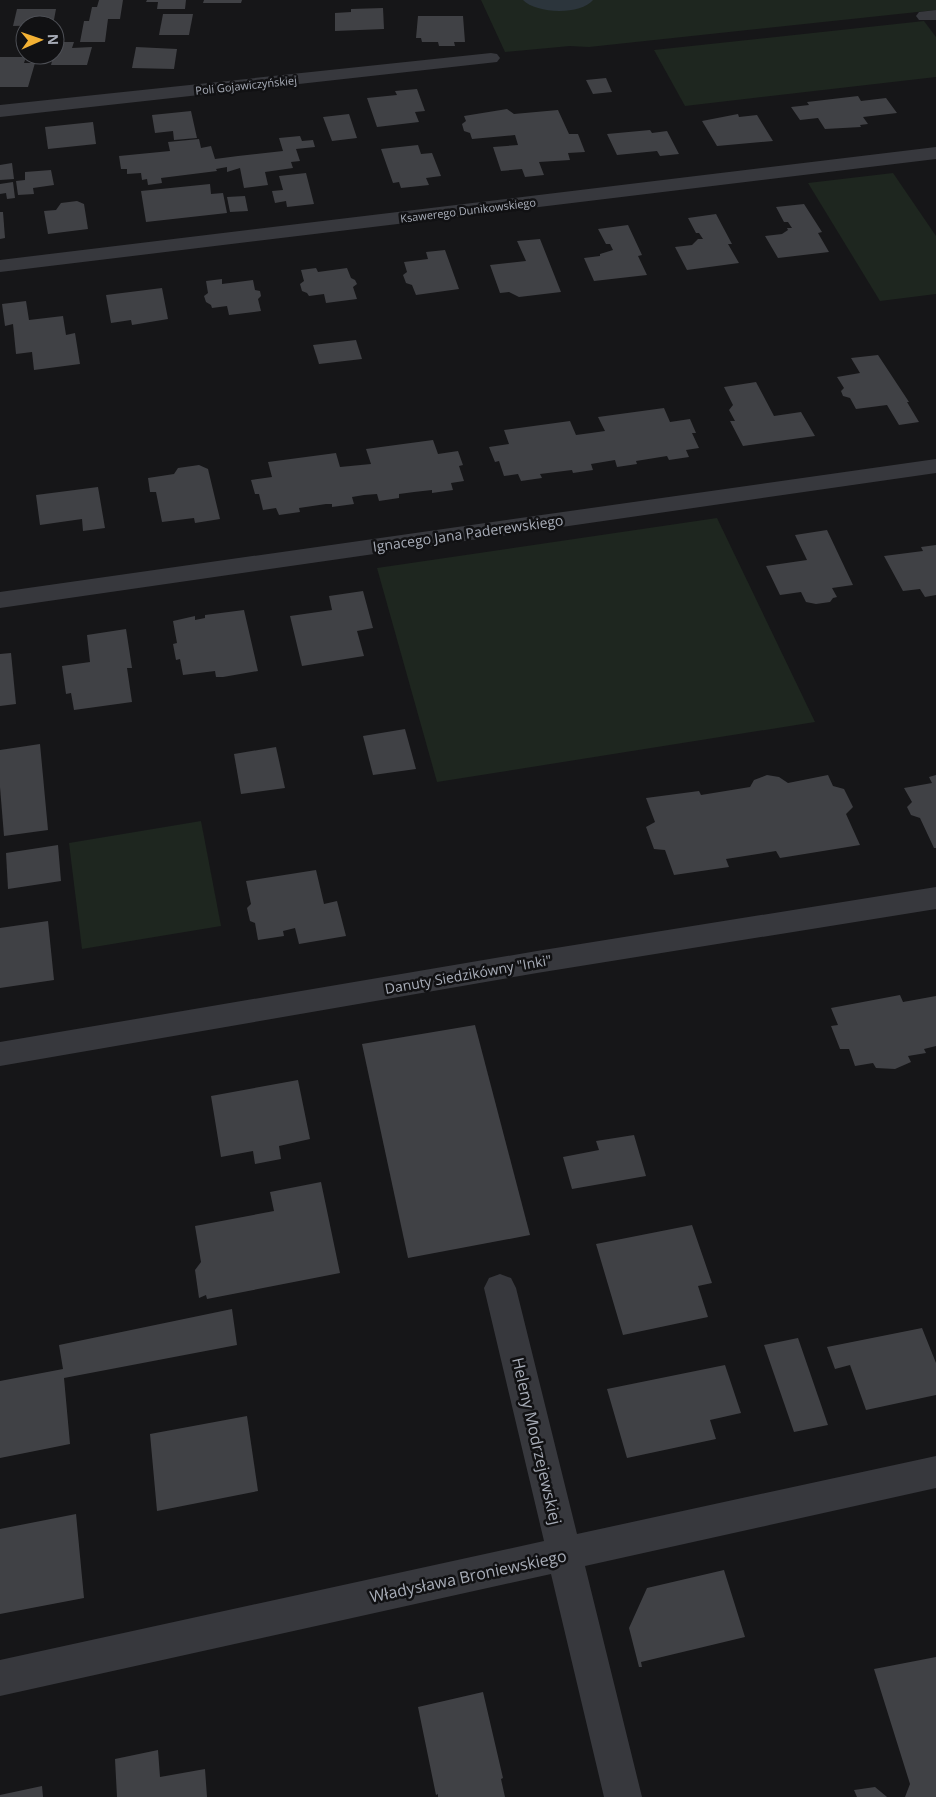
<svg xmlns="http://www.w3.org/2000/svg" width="936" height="1797" font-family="'Open Sans',sans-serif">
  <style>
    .green { fill: #1e261f }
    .water { fill: #2c353c }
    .building { fill: #404145 }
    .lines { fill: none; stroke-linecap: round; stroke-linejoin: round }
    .minor { fill: #37383d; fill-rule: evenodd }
    .labels { text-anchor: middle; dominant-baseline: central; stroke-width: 5; stroke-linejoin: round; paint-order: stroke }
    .far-street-label { font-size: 11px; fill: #a8adb8; stroke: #111113 }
    .street-label { font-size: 14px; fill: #a8adb8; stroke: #111113 }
    .near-street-label { font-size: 16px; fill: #a8adb8; stroke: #111113 }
  </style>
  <rect width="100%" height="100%" fill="#161618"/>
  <g class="green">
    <polygon points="481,0 936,0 936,10 589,47 570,46 505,52"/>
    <polygon points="924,21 936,37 936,77 685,106 654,50"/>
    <polygon points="893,173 936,236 936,294 880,301 808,183"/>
    <polygon points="717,518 815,722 437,782 377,568"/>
    <polygon points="201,821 221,926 82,949 69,843"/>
  </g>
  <path class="water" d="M523,0H593C581,15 536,14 523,0Z"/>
  <g class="building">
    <polygon points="99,0 123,0 120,19 108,19 105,42 80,42 84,21 89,21 92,7 97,7"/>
    <polygon points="147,0 186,0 185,9 157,9 158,2 146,2"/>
    <polygon points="204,0 242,0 241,3 203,3"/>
    <polygon points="383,8 384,29 335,31 335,13 351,12 351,9"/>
    <polygon points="17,9 56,9 53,25 13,26"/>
    <polygon points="163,14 193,14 189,35 159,35"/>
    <polygon points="418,16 463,16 465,42 454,42 455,46 439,46 438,42 422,42 421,38 416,38"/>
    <polygon points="57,42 74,42 72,48 92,47 87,65 51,65"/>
    <polygon points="136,47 177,49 174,69 132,68"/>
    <polygon points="0,57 26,57 24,63 35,63 28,87 0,87"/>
    <polygon points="606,78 612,92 593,94 586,80"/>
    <polygon points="417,89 425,111 415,112 419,122 377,127 367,98 397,95 395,91"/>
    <polygon points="858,96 861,101 886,98 897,113 863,117 868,124 860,125 861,127 825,129 818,118 800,120 791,107 809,105 807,102"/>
    <polygon points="507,109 514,114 558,110 569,134 578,134 585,152 568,153 570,160 539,162 544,175 525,177 522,169 501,171 493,147 518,145 515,135 472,139 470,133 464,131 462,124 466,121 464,116"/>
    <polygon points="191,111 197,138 174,140 173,131 155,133 152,115"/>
    <polygon points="349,114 357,138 332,141 323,117"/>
    <polygon points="738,114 739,117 757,115 773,141 717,146 702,121"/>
    <polygon points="93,122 96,144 48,149 45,127"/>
    <polygon points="650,130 652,133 667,131 679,154 660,156 657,151 617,155 607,134"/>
    <polygon points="300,136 302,141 313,140 315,147 296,149 300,161 291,162 293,168 265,172 268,185 244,188 240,168 227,172 227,167 216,169 217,171 161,178 162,183 148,185 147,179 142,180 141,173 127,174 127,169 121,169 119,156 170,151 168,142 199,139 201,148 211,146 215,159 238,156 283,151 279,138"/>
    <polygon points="418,145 421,154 432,153 441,176 426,178 429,185 401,188 399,182 393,183 381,149"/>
    <polygon points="12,163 14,179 0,180 0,165"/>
    <polygon points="51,170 54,185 33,188 34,194 18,195 16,181 25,180 25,172"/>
    <polygon points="306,173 314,204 287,207 286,201 275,203 272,191 283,190 279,176"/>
    <polygon points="13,182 15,198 7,199 6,193 0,194 0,184"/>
    <polygon points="210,184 211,194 223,193 227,213 146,222 141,191"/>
    <polygon points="245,196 248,211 230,212 227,197"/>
    <polygon points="77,201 84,204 88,229 48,234 44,211 56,210 61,203"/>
    <polygon points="804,204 822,232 818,233 829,252 778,258 765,236 782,234 788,230 787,228 792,228 788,222 784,222 776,207"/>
    <polygon points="0,212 3,212 5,238 0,239"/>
    <polygon points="716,214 732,244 728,244 739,263 687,270 675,247 692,245 698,239 703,239 699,233 696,233 688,218"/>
    <polygon points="628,225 642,255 638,256 647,275 594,281 584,258 600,256 600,254 613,250 610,244 606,244 598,229"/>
    <polygon points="540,239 561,292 519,297 509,292 500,293 490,265 526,261 517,241"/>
    <polygon points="445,250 459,289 416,295 412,285 406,283 403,275 407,272 404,262 428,259 426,252"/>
    <polygon points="316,268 318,272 347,268 351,278 355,280 357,284 353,287 357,299 326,303 324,294 309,296 307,293 302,291 300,284 304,281 301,270"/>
    <polygon points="222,279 222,284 253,280 255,290 260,291 261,296 258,299 261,311 229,315 227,306 212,308 211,305 206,302 204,296 208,293 206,281"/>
    <polygon points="162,288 168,319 132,325 131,320 111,323 106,295"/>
    <polygon points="26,301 29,320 63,316 66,335 75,333 80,364 34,370 32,352 16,354 13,324 5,326 2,304"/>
    <polygon points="356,340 362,359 319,364 313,345"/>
    <polygon points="878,355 909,402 907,402 919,422 899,425 887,405 856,409 850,398 843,396 841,391 844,388 837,377 860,373 851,358"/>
    <polygon points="756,382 774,416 801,412 815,436 743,446 730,421 735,421 729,410 733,405 724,387"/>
    <polygon points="664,408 670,422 690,419 696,433 692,433 699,448 686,450 689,457 669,460 667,456 636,461 637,464 617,467 615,460 591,464 593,470 573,473 572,470 540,474 542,478 521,481 518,474 504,476 499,461 495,462 489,447 509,444 504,430 570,421 576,435 591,433 605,431 598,417"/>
    <polygon points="433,440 438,454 458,451 463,465 459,466 464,481 451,483 453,490 432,493 432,490 414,492 399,494 399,498 379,501 377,494 364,495 352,497 354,504 332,507 332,504 326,504 299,508 300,512 279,515 276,508 263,510 259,494 255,494 251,480 272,477 268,462 336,453 340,467 371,464 366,449"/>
    <polygon points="199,465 208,469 220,519 195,523 194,518 162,522 156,492 150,492 148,478 174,474 178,468"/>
    <polygon points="98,487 105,528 83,531 82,519 40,525 36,495"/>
    <polygon points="827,530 853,585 832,588 837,597 833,598 830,602 816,604 806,602 801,592 780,595 766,566 807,560 795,535"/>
    <polygon points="936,545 936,595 925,597 920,589 903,591 884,556 923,551 921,547"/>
    <polygon points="363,591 373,628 357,631 364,656 302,666 290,616 332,610 329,596"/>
    <polygon points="244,610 258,671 223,677 216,677 215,671 183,675 180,659 176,660 173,644 177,643 173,621 195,616 195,620 205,618 205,615"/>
    <polygon points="126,629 132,668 127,668 132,702 74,710 71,693 66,694 62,666 90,662 87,635"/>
    <polygon points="11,653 16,704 0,706 0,654"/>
    <polygon points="405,729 416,769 373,775 363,736"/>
    <polygon points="40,744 48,830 4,836 0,787 0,750"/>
    <polygon points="276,747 285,788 241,794 234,754"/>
    <polygon points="767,775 779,777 788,783 828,775 833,786 844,789 853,807 846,814 860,845 780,858 776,851 726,859 729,867 674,875 665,850 654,849 646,827 655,822 646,798 699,791 701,795 750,787 754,780"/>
    <polygon points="936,775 936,848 934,848 920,818 911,815 907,807 912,802 904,788 932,783 929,777"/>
    <polygon points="58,845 61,881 8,889 6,853"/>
    <polygon points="316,870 324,904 337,901 346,936 299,944 295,928 283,931 284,936 258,940 255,923 250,921 247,908 251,904 246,881"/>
    <polygon points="48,921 54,980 0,988 0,928"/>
    <polygon points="900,995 903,1002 936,996 936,1046 924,1049 926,1053 908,1056 911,1062 895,1069 876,1068 873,1063 855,1066 849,1049 840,1049 831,1026 838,1025 831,1008"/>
    <polygon points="475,1025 530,1235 408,1258 362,1044"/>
    <polygon points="298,1080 310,1139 279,1146 281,1159 255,1164 253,1151 221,1157 211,1096"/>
    <polygon points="634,1135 646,1176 572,1189 563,1157 599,1150 596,1141"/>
    <polygon points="321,1182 340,1273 207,1299 206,1295 199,1298 195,1270 201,1262 195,1226 274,1211 270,1192"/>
    <polygon points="692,1225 712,1283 698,1286 708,1317 623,1335 596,1244"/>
    <polygon points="232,1309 237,1345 64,1378 70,1444 0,1458 0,1381 63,1369 59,1345"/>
    <polygon points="922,1328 936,1363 936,1395 866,1410 850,1365 835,1369 827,1347"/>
    <polygon points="798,1338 828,1425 794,1432 764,1345"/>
    <polygon points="725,1365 741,1413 710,1420 716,1439 627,1458 607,1389"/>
    <polygon points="247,1416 258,1491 157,1511 150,1434"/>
    <polygon points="76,1514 84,1598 0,1614 0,1529"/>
    <polygon points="724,1570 745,1637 641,1662 642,1667 639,1667 629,1628 647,1588"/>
    <polygon points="936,1657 936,1797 905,1797 910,1784 874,1669"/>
    <polygon points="483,1692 503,1778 501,1779 505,1797 438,1797 438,1794 436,1795 418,1707"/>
    <polygon points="158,1750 160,1777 205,1769 207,1797 117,1797 115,1759"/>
    <polygon points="42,1786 43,1797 0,1797 0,1795"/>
    <polygon points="875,1787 887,1797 857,1797 854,1790"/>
  </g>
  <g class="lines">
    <g class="minor">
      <polygon points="936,10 936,20 919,20 916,16 919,12"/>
      <polygon points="491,53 497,54 500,58 497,62 0,117 0,105"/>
      <polygon points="936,147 936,159 0,272 0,260"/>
      <polygon points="936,459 936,473 0,608 0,592"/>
      <polygon points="936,887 936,909 537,973 0,1066 0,1042 537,951"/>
      <polygon points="500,1274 511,1278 516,1288 577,1534 936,1456 936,1488 585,1566 642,1797 604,1797 551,1574 0,1696 0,1660 544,1541 484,1288 489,1278"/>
    </g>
  </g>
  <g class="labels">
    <g class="far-street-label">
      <text transform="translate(246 85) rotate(-6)">Poli Gojawiczyńskiej</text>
      <text transform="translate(468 210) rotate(-7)">Ksawerego Dunikowskiego</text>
    </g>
    <g class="street-label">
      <text transform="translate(468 533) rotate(-8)">Ignacego Jana Paderewskiego</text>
      <text transform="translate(468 974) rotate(-10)">Danuty Siedzikówny "Inki"</text>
    </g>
    <g class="near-street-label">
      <text transform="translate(537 1441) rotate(77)">Heleny Modrzejewskiej</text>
      <text transform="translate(468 1576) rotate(-12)">Władysława Broniewskiego</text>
    </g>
  </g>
  <g transform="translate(40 40) rotate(88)"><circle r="24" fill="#111113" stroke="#4d4f55"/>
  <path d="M0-4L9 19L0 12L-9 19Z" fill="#f2b134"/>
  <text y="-8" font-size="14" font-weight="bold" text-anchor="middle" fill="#a8adb8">N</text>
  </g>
</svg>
